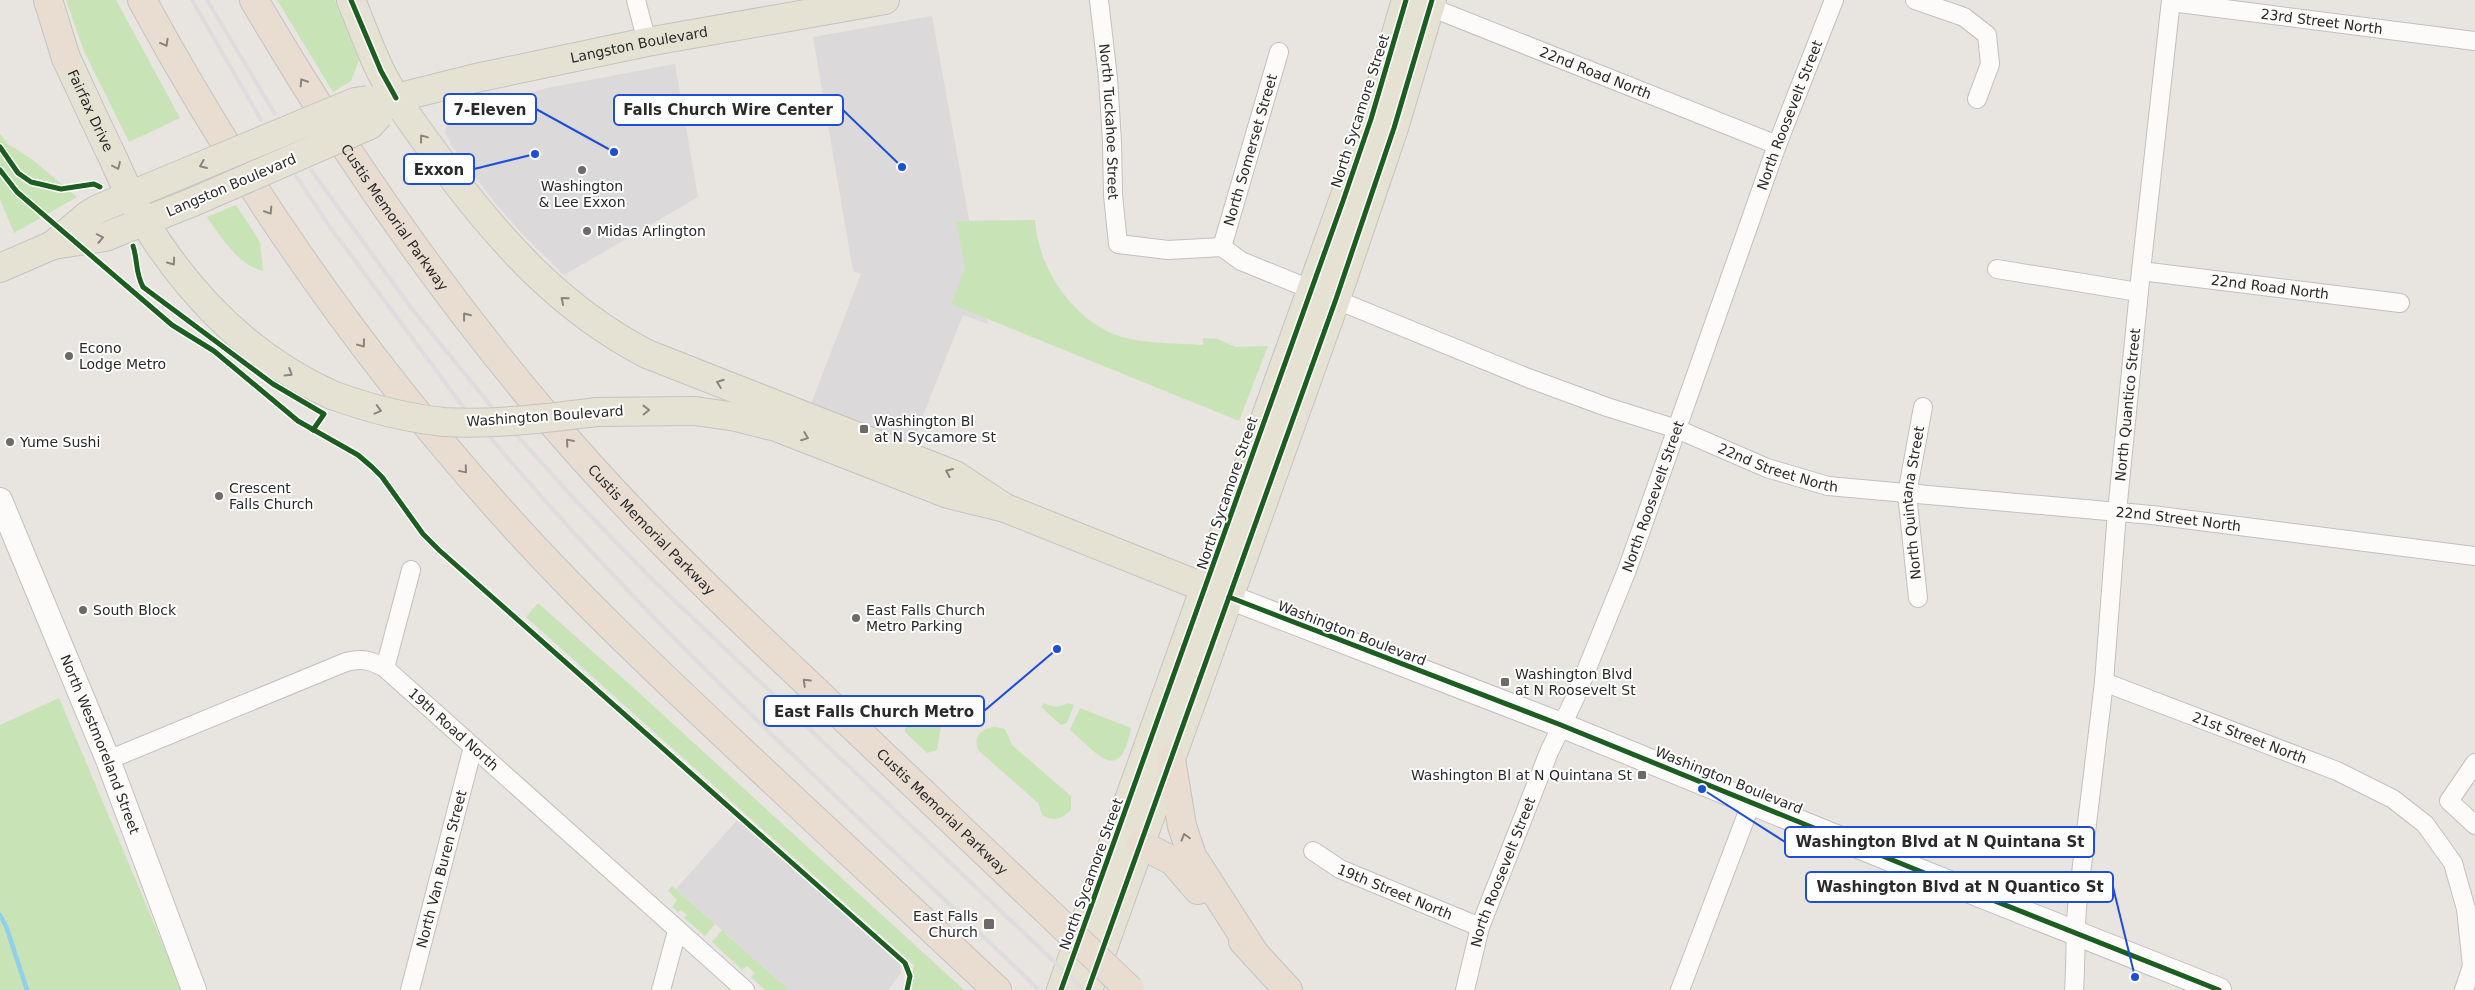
<svg xmlns="http://www.w3.org/2000/svg" width="2475" height="990" font-family="'DejaVu Sans',sans-serif">
  <style>
    .industrial { fill: #dcd9db }
    .green { fill: #c8e4b7 }
    .lines { fill: none; stroke-linecap: round; stroke-linejoin: round }
    .stream { stroke: #91d0eb; stroke-width: 4.5 }
    .street-casing { stroke: #c1c0c1; stroke-width: 20 }
    .secondary-casing { stroke: #c1c0c1; stroke-width: 26 }
    .primary-casing { stroke: #c4c3c1; stroke-width: 30 }
    .highway-casing { stroke: #c4c3c1; stroke-width: 30 }
    .street { stroke: #fcfbfa; stroke-width: 18 }
    .secondary { stroke: #fcfbfa; stroke-width: 24 }
    .primary { stroke: #e6e2d3; stroke-width: 28 }
    .highway { stroke: #e9ddd2; stroke-width: 28 }
    .rail { stroke: #dddcde; stroke-width: 4 }
    .primary-bridge-casing { stroke: #c4c3c1; stroke-width: 30; stroke-linecap: butt }
    .highway-bridge-casing { stroke: #c4c3c1; stroke-width: 30; stroke-linecap: butt }
    .primary-bridge { stroke: #e6e2d3; stroke-width: 28 }
    .highway-bridge { stroke: #e9ddd2; stroke-width: 28 }
    .cycleway-casing { stroke: #fff; stroke-width: 8 }
    .cycleway { stroke: #1b5e20; stroke-width: 5 }
    .oneway { stroke: #8a847e }
    .oneway2 { stroke: #88867e }
    .poi-dot { fill: #6c6b69; stroke: #fff; stroke-width: 2 }
    .labels { text-anchor: middle; dominant-baseline: central; stroke-width: 4; stroke-linejoin: round; paint-order: stroke }
    .street-label { font-size: 14px; fill: #2a2a2a; stroke: #fff }
    .poi-label { font-size: 14px; fill: #2a2a2a; stroke: #fff; text-anchor: start }
    .leader { fill: none; stroke: #1d4ed8; stroke-width: 2 }
    .callout-dot { fill: #1d4ed8; stroke: #fff; stroke-width: 2 }
    .callout { fill: #fff; stroke: #1d4ed8; stroke-width: 2 }
    .callout-label { font-size: 15px; text-anchor: middle; font-weight: bold; fill: #2a2a2a }
  </style>
  <rect width="100%" height="100%" fill="#e8e4df"/>
  <g class="industrial">
    <polygon points="932,16 988,324 963,315 912,443 811,404 861,274 853,271 813,37"/>
    <polygon points="675,64 698,197 564,275 524,236 495,203 452,146 445,133 447,123 451,117 484,106 547,88"/>
    <polygon points="738,819 900,964 901,973 888,990 789,990 676,889"/>
  </g>
  <g class="green">
    <polygon points="66,0 116,0 180,118 129,142 84,51"/>
    <polygon points="277,0 335,0 359,60 351,81 333,92"/>
    <polygon points="0,134 8,144 33,160 77,197 14,233 0,199"/>
    <path d="M236,205L260,242L263,271C238,265 221,237 207,217Z"/>
    <path d="M1035,220C1038,269 1074,322 1122,337C1147,344 1177,343 1203,345V338L1218,339L1235,347L1268,346L1239,421L951,304L965,268L956,221Z"/>
    <polygon points="538,603 636,690 964,990 910,990 914,965 526,617"/>
    <polygon points="59,698 182,990 0,990 0,725"/>
    <path d="M1044,703C1053,707 1059,708 1068,703L1074,705L1067,723L1061,725L1041,707Z"/>
    <path d="M951,706L953,707L941,726L937,750L927,753L905,732V724C923,724 936,714 951,706Z"/>
    <path d="M1080,708L1131,728C1120,786 1098,754 1070,730Z"/>
    <path d="M995,727L1005,729L1012,745L1071,796V810C1062,819 1053,822 1042,815L1038,803L979,751C972,737 981,728 995,727Z"/>
    <polygon points="672,886 715,924 705,936 684,918 687,915 681,910 678,912 672,907 677,900 668,891"/>
    <polygon points="722,930 727,935 789,990 765,990 751,977 755,973 747,966 742,970 712,942"/>
  </g>
  <g class="lines">
    <polyline class="stream" points="0,915 6,926 27,990"/>
    <g class="street-casing">
      <g id="street">
        <polyline points="636,0 647,42"/>
        <path id="s1" d="M1099,0L1108,78L1112,142L1113,195L1118,244L1168,250L1222,247L1241,261L1528,378L1607,407L1677,429L1767,468L1828,486L2152,515L2475,556"/>
        <polyline points="1915,0 1964,17 1987,35 1990,64 1977,99"/>
        <path id="s2" d="M2171,2L2475,41"/>
        <path id="s3" d="M1420,3L1777,145"/>
        <path id="s4" d="M1222,247L1279,52"/>
        <polyline points="1997,269 2138,292"/>
        <path id="s5" d="M2141,271L2400,303"/>
        <path id="s6" d="M1918,598L1907,494L1923,407"/>
        <polyline points="385,668 411,570"/>
        <path id="s7" d="M2104,682L2337,771L2393,799L2425,824L2453,863L2466,909L2472,966"/>
        <path id="s8" d="M108,760L346,662C362,658 371,660 385,668L745,990"/>
        <polyline points="2475,763 2449,801 2475,825"/>
        <path id="s9" d="M1313,851L1340,869L1480,927"/>
        <path id="s10" d="M410,990L473,747"/>
        <polyline points="661,990 677,931"/>
        <path id="s11" d="M1465,990L1480,927L1549,752L1575,698L1627,570L1777,145L1834,0"/>
        <polyline points="1680,990 1752,801"/>
        <path id="s12" d="M2074,990C2076,962 2075,935 2077,907L2104,682L2117,512L2141,271L2171,0"/>
        <polyline points="2464,990 2472,966 2475,966"/>
      </g>
    </g>
    <g class="secondary-casing">
      <g id="secondary">
        <path id="s13" d="M0,500L108,760L194,990"/>
        <polyline points="1229,597 1561,725 1917,870 2219,990"/>
      </g>
    </g>
    <g class="primary-casing">
      <g id="primary">
        <path d="M351,0C361,24 370,50 382,74C398,105 420,133 441,162C498,239 560,309 647,354L955,475L1005,508"/>
        <path id="s14" d="M66,58C82,92 97,125 113,158C123,180 132,202 145,223C190,296 252,359 332,395"/>
        <path id="s15" d="M380,99L396,98L476,78L647,42L885,0"/>
        <polyline points="53,245 88,215 98,209 177,176"/>
        <polyline points="0,268 53,245 105,237 193,202"/>
        <polyline points="597,412 695,411 736,417 776,427 948,494 1005,508 1223,595"/>
        <polyline points="1061,990 1343,201 1371,119 1406,0"/>
        <polyline points="1088,990 1336,299 1394,128 1432,0"/>
      </g>
    </g>
    <g class="highway-casing">
      <g id="highway">
        <polyline points="48,0 66,58"/>
        <path d="M142,0C241,182 359,353 498,508C577,597 664,678 751,760C833,836 915,913 997,990"/>
        <path id="s16" d="M254,0C339,145 435,284 543,412C623,507 712,593 802,678C883,755 963,832 1044,908"/>
        <polyline points="1171,759 1182,826 1192,856 1255,954"/>
        <polyline points="1140,844 1173,861 1198,890"/>
        <polyline points="1243,941 1288,990"/>
      </g>
    </g>
    <use href="#street" class="street"/>
    <use href="#secondary" class="secondary"/>
    <use href="#primary" class="primary"/>
    <use href="#highway" class="highway"/>
    <g class="rail">
      <polyline points="192,0 261,120"/>
      <polyline points="207,0 275,114"/>
      <polyline points="311,170 412,309 495,411"/>
      <polyline points="296,176 330,227 467,412"/>
      <polyline points="512,430 577,502 655,582 1084,990"/>
      <path d="M485,431C653,633 850,807 1039,990"/>
    </g>
    <g class="primary-bridge-casing">
      <g id="primary-bridge">
        <polyline points="177,176 355,102 368,100"/>
        <polyline points="193,202 370,125 379,115"/>
        <path d="M332,395C368,408 405,418 444,422C495,425 547,418 597,412"/>
      </g>
    </g>
    <g class="highway-bridge-casing">
      <polyline id="highway-bridge" points="1044,908 1130,990"/>
    </g>
    <use href="#primary-bridge" class="primary-bridge"/>
    <use href="#highway-bridge" class="highway-bridge"/>
    <g class="cycleway-casing">
      <g id="cycleway">
        <polyline points="351,0 381,71 396,98"/>
        <polyline points="0,147 18,173 31,182 61,189 94,184 100,187"/>
        <polyline points="0,170 17,192 172,325 214,351 298,421 358,455 372,467 382,477 423,534 439,550 905,963 910,976 907,990"/>
        <path d="M133,246C138,261 135,272 143,287L273,384L324,414L313,430"/>
        <polyline points="1229,597 1561,725 1917,870 2219,990"/>
        <polyline points="1061,990 1343,201 1371,119 1406,0"/>
        <polyline points="1088,990 1336,299 1394,128 1432,0"/>
      </g>
    </g>
    <use href="#cycleway" class="cycleway"/>
  </g>
  <defs><path id="oneway-chevron" d="M-2-3.5L2.5 0L-2 3.5" fill="none" stroke-width="1.6" stroke-linecap="round" stroke-linejoin="round" transform="scale(1.25)"/></defs>
  <g class="oneway">
    <use href="#oneway-chevron" transform="translate(165 43) rotate(61)"/>
    <use href="#oneway-chevron" transform="translate(303 82) rotate(-122)"/>
    <use href="#oneway-chevron" transform="translate(269 211) rotate(57)"/>
    <use href="#oneway-chevron" transform="translate(466 316) rotate(-128)"/>
    <use href="#oneway-chevron" transform="translate(362 344) rotate(53)"/>
    <use href="#oneway-chevron" transform="translate(569 442) rotate(-131)"/>
    <use href="#oneway-chevron" transform="translate(464 470) rotate(50)"/>
    <use href="#oneway-chevron" transform="translate(806 682) rotate(-136)"/>
    <use href="#oneway-chevron" transform="translate(1185 837) rotate(-106)"/>
  </g>
  <g class="oneway2">
    <use href="#oneway-chevron" transform="translate(423 138) rotate(-127)"/>
    <use href="#oneway-chevron" transform="translate(203 165) rotate(157)"/>
    <use href="#oneway-chevron" transform="translate(117 166) rotate(65)"/>
    <use href="#oneway-chevron" transform="translate(100 238) rotate(-11)"/>
    <use href="#oneway-chevron" transform="translate(172 262) rotate(54)"/>
    <use href="#oneway-chevron" transform="translate(564 300) rotate(-140)"/>
    <use href="#oneway-chevron" transform="translate(289 373) rotate(32)"/>
    <use href="#oneway-chevron" transform="translate(720 383) rotate(-160)"/>
    <use href="#oneway-chevron" transform="translate(378 410) rotate(15)"/>
    <use href="#oneway-chevron" transform="translate(646 410) rotate(-1)"/>
    <use href="#oneway-chevron" transform="translate(805 437) rotate(21)"/>
    <use href="#oneway-chevron" transform="translate(949 472) rotate(-156)"/>
  </g>
  <g class="poi-dot">
    <circle cx="582" cy="170" r="5"/>
    <circle cx="587" cy="231" r="5"/>
    <circle cx="69" cy="356" r="5"/>
    <rect x="859" y="424" width="10" height="10" rx="2.5"/>
    <circle cx="10" cy="442" r="5"/>
    <circle cx="219" cy="496" r="5"/>
    <circle cx="83" cy="610" r="5"/>
    <circle cx="856" cy="618" r="5"/>
    <rect x="1500" y="677" width="10" height="10" rx="2.5"/>
    <rect x="1637" y="770" width="10" height="10" rx="2.5"/>
    <rect x="983" y="918" width="12" height="12" rx="2.5"/>
  </g>
  <g class="labels">
    <g class="street-label">
      <text stroke="none"><textPath href="#s2" startOffset="152">23rd Street North</textPath></text>
      <text stroke="none"><textPath href="#s15" startOffset="265">Langston Boulevard</textPath></text>
      <text stroke="none"><textPath href="#s3" startOffset="189">22nd Road North</textPath></text>
      <text stroke="none"><textPath href="#s14" startOffset="58">Fairfax Drive</textPath></text>
      <text transform="translate(1360 111) rotate(-72)">North Sycamore Street</text>
      <text stroke="none"><textPath href="#s11" startOffset="934">North Roosevelt Street</textPath></text>
      <text stroke="none"><textPath href="#s1" startOffset="122">North Tuckahoe Street</textPath></text>
      <text stroke="none"><textPath href="#s4" startOffset="101">North Somerset Street</textPath></text>
      <text transform="translate(231 185) rotate(-23)">Langston Boulevard</text>
      <text stroke="none"><textPath href="#s16" startOffset="259">Custis Memorial Parkway</textPath></text>
      <text stroke="none"><textPath href="#s5" startOffset="130">22nd Road North</textPath></text>
      <text stroke="none"><textPath href="#s12" startOffset="588">North Quantico Street</textPath></text>
      <text transform="translate(545 416) rotate(-4)">Washington Boulevard</text>
      <text stroke="none"><textPath href="#s1" startOffset="949">22nd Street North</textPath></text>
      <text transform="translate(1227 493) rotate(-71)">North Sycamore Street</text>
      <text stroke="none"><textPath href="#s11" startOffset="529">North Roosevelt Street</textPath></text>
      <text stroke="none"><textPath href="#s6" startOffset="96">North Quintana Street</textPath></text>
      <text stroke="none"><textPath href="#s1" startOffset="1354">22nd Street North</textPath></text>
      <text stroke="none"><textPath href="#s16" startOffset="664">Custis Memorial Parkway</textPath></text>
      <text transform="translate(1352 633) rotate(21)">Washington Boulevard</text>
      <text stroke="none"><textPath href="#s8" startOffset="390">19th Road North</textPath></text>
      <text stroke="none"><textPath href="#s7" startOffset="156">21st Street North</textPath></text>
      <text stroke="none"><textPath href="#s13" startOffset="264">North Westmoreland Street</textPath></text>
      <text transform="translate(1729 780) rotate(22)">Washington Boulevard</text>
      <text stroke="none"><textPath href="#s16" startOffset="1069">Custis Memorial Parkway</textPath></text>
      <text stroke="none"><textPath href="#s10" startOffset="125">North Van Buren Street</textPath></text>
      <text stroke="none"><textPath href="#s11" startOffset="124">North Roosevelt Street</textPath></text>
      <text transform="translate(1091 874) rotate(-70)">North Sycamore Street</text>
      <text stroke="none"><textPath href="#s9" startOffset="92">19th Street North</textPath></text>
    </g>
    <g class="poi-label">
      <text x="582" y="186" text-anchor="middle">Washington<tspan x="582" dy="16">&amp; Lee Exxon</tspan></text>
      <text x="597" y="231">Midas Arlington</text>
      <text x="79" y="348">Econo<tspan x="79" dy="16">Lodge Metro</tspan></text>
      <text x="874" y="421">Washington Bl<tspan x="874" dy="16">at N Sycamore St</tspan></text>
      <text x="20" y="442">Yume Sushi</text>
      <text x="229" y="488">Crescent<tspan x="229" dy="16">Falls Church</tspan></text>
      <text x="93" y="610">South Block</text>
      <text x="866" y="610">East Falls Church<tspan x="866" dy="16">Metro Parking</tspan></text>
      <text x="1515" y="674">Washington Blvd<tspan x="1515" dy="16">at N Roosevelt St</tspan></text>
      <text x="1632" y="775" text-anchor="end">Washington Bl at N Quintana St</text>
      <text x="978" y="916" text-anchor="end">East Falls<tspan x="978" dy="16">Church</tspan></text>
    </g>
  </g>
  <path class="leader" d="M614 152L536 109M902 167L843 110M535 154L474 169M1057 649L984 711M1702 789L1785 842M2135 977L2113 887"/>
  <g class="callout-dot">
    <circle cx="614" cy="152" r="5"/>
    <circle cx="902" cy="167" r="5"/>
    <circle cx="535" cy="154" r="5"/>
    <circle cx="1057" cy="649" r="5"/>
    <circle cx="1702" cy="789" r="5"/>
    <circle cx="2135" cy="977" r="5"/>
  </g>
  <g class="callout">
    <rect x="444" y="94" width="92" height="30" rx="5"/>
    <rect x="614" y="95" width="229" height="30" rx="5"/>
    <rect x="404" y="154" width="70" height="30" rx="5"/>
    <rect x="764" y="696" width="220" height="30" rx="5"/>
    <rect x="1785" y="827" width="309" height="30" rx="5"/>
    <rect x="1806" y="872" width="307" height="30" rx="5"/>
  </g>
  <g class="callout-label">
    <text x="490" y="115">7-Eleven</text>
    <text x="728" y="115">Falls Church Wire Center</text>
    <text x="439" y="175">Exxon</text>
    <text x="874" y="717">East Falls Church Metro</text>
    <text x="1940" y="847">Washington Blvd at N Quintana St</text>
    <text x="1960" y="892">Washington Blvd at N Quantico St</text>
  </g>
</svg>
